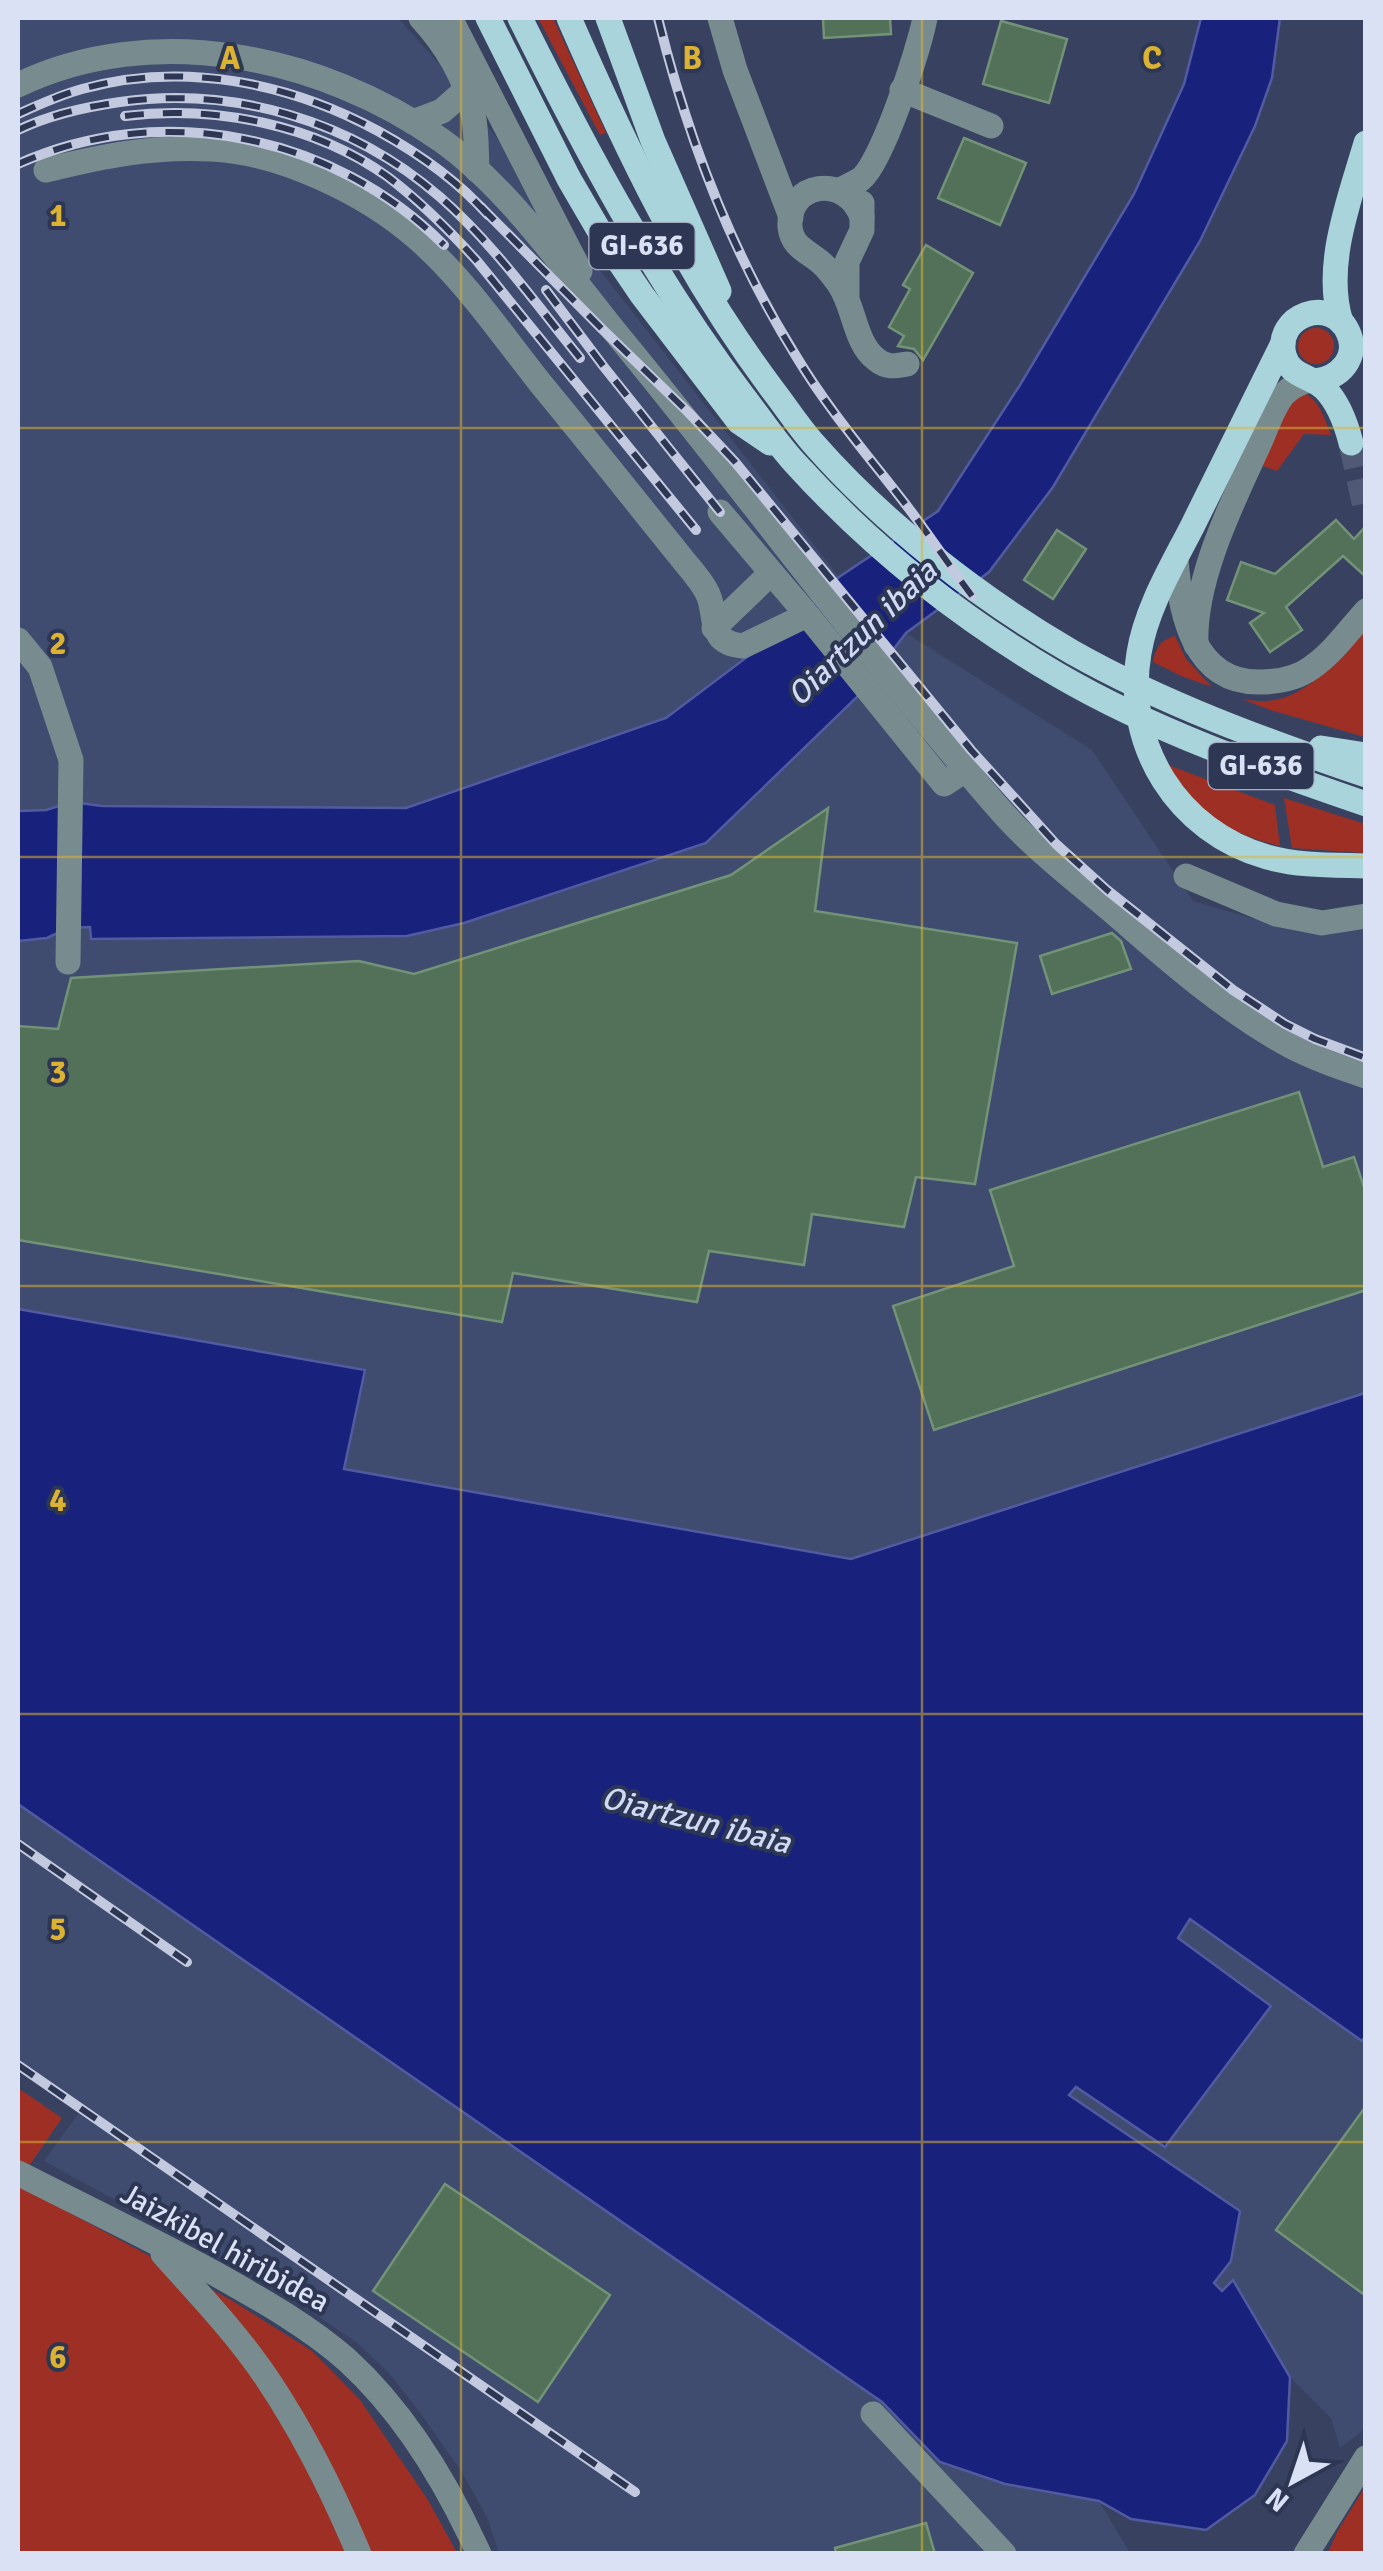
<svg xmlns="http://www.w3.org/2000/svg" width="1383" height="2571" font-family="Signika,sans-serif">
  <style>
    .built { fill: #3f4b6f }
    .green { fill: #9d2f24 }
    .water { fill: #18227d; stroke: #525ba1; stroke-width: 2.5 }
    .building { fill: #527158; stroke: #739379; stroke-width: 2.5 }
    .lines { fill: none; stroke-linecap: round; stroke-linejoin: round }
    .major-tunnel { stroke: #505a76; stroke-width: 25; stroke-dasharray: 25 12; stroke-linecap: butt }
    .minor { stroke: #788c90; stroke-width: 25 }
    .major { stroke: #aad4db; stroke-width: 25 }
    .rail-casing { stroke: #c3cadf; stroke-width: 10 }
    .rail { stroke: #2d3754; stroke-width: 6; stroke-dasharray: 19; stroke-linecap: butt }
    .grid { fill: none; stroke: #dcb233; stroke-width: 2.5; stroke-opacity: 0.55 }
    .labels { text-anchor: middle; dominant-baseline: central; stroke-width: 8; stroke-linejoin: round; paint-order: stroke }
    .shield { fill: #2d3754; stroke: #a6aec4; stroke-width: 2.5 }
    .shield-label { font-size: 28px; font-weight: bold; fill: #dae1f4 }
    .street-label { font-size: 30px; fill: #dae1f4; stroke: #2d3754 }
    .water-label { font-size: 32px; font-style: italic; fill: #d1daf4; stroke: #2d3754 }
    .grid-label { font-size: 32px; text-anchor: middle; font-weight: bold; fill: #dcb233; stroke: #2d3754; stroke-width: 8; stroke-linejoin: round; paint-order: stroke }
  </style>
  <rect width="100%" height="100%" fill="#384260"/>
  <g class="built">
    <polygon points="18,18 398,18 439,64 839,577 795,621 666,718 406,808 102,806 72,802 46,810 18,811"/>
    <polygon points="906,633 1092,750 1193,901 1299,932 1365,929 1365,1393 851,1559 344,1469 364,1370 18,1309 18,941 47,938 68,928 90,927 92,939 407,936 464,923 706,843 857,697"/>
    <polygon points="18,1804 882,2402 940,2462 1005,2484 1099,2501 1130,2553 499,2553 487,2517 463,2474 424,2418 389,2373 356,2342 275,2287 44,2161 81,2110 18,2066"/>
    <polygon points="1190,1918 1362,2041 1365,2037 1365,2429 1340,2448 1331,2418 1290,2377 1234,2281 1222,2291 1213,2283 1231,2261 1069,2096 1075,2087 1271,2007 1177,1937"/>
  </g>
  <g class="green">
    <polygon points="538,18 553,18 606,133 600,135"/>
    <circle cx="1316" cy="346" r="18"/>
    <path d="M1305,393C1320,402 1325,419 1331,435L1304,434L1277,471L1260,465L1289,402Z"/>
    <path d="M1365,628V737L1270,710L1242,699C1250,700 1259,702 1266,701C1309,699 1339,656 1365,628Z"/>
    <path d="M1175,636L1186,659L1212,687L1181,676L1153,662C1156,648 1160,640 1175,636Z"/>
    <path d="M1168,765L1275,805L1280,846C1227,834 1197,811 1168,765Z"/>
    <polygon points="1284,798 1365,824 1365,853 1292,848"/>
    <polygon points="18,2088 62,2118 18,2182"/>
    <polygon points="18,2185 231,2300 312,2351 360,2400 428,2500 457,2553 18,2553"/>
    <polygon points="1365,2487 1365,2553 1328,2553 1337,2532"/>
  </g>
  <g class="water">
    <polygon points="1201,18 1280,18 1272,78 1255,126 1200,241 1053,487 989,572 906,633 857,697 706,843 464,923 407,936 91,939 90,927 68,928 47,938 18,941 18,811 46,810 72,802 102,806 406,808 666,718 795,621 839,577 938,511 1020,385 1134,194 1184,84"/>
    <polygon points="18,1309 365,1370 344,1469 851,1559 1365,1393 1365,2037 1362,2041 1190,1919 1178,1938 1271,2006 1165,2147 1076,2087 1069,2095 1240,2211 1231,2261 1214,2283 1222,2291 1233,2280 1290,2377 1287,2441 1255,2495 1206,2530 1131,2519 1099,2501 1005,2484 940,2462 882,2402 18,1804"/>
  </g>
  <g class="building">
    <polygon points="823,18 890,18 891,34 824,38"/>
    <polygon points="1001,21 1067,39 1049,103 983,84"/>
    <polygon points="964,138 1026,163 1000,225 938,198"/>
    <polygon points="926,245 973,273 923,360 914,349 898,346 904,336 889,327 910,289 903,285"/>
    <polygon points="1336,520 1354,539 1366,526 1366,577 1343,556 1286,607 1302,630 1270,652 1250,623 1264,613 1227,600 1241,562 1275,574"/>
    <polygon points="1057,530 1086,549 1053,599 1024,580"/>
    <polygon points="828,808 815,911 1017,943 975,1184 916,1177 904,1227 812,1214 804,1265 709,1251 697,1302 513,1273 502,1322 18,1240 18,1026 58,1029 71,978 359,961 414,974 731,875"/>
    <polygon points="1112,933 1121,941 1131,969 1052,994 1040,956"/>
    <polygon points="1299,1092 1323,1167 1354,1157 1366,1193 1366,1290 934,1430 893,1306 1014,1266 990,1190"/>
    <polygon points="1366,2106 1366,2296 1276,2230"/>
    <polygon points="445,2184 610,2295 538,2402 373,2291"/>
    <polygon points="926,2523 935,2554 836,2554 835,2548"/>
  </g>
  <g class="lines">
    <polyline class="major-tunnel" points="1351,443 1366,511"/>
    <g class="minor">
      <path d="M421,18C445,44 466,78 473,114C477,132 476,151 477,170"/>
      <polyline points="450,18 580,271"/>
      <polyline points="720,18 735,70 791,217"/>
      <path d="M18,85C153,20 322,56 441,140C509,188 567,273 620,338C724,464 821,596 926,722C955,756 982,791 1013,824C1045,858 1085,887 1120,918C1171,963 1224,1008 1283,1042C1309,1057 1338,1067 1366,1076"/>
      <polyline points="902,90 991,126"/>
      <polyline points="413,122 442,111 467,89"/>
      <path d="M46,170C104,156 151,146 211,149C280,152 366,193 418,239C465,280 502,335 541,384C588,441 634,499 680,556C689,568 704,583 709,597C717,619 708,643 743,646L807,615"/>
      <path d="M840,190C846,187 855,183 861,179C883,161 919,48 925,18"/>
      <path d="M862,217C846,173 787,182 790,227C792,246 805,250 819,261C827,267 833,276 839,284C855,307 854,343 877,360C887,368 895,366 907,364"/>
      <polyline points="847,296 847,262 862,230 862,203"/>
      <polyline points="720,512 809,617 944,784 965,770"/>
      <path d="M1176,560C1180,611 1193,683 1259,682C1276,682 1296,679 1311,668C1332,654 1349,630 1366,611"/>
      <polyline points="714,628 770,574"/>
      <polyline points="18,640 40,667 71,760 68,962"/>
      <path d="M1196,645C1193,580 1233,501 1260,442C1267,427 1273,406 1284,394C1292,386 1301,382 1311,380"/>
      <polyline points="1186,876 1276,914 1322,923 1366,916"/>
      <path d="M18,2173C83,2206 149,2238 214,2273C260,2299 307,2325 347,2360C405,2413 447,2483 479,2554"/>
      <path d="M163,2254C199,2294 238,2335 268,2380C304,2434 334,2494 359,2554"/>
      <polyline points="873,2414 1004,2554"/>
      <polyline points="1306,2554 1366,2458"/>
    </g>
    <g class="major">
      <polyline points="488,18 569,179 604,239 642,295 739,422 770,443"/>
      <path d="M520,18C585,149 654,279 743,396C760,418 775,441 794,462C870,546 960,618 1058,675C1154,731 1261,768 1366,804"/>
      <path d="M569,18C627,151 684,271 772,389C786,407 798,426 813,443C884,524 979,598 1072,652C1164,704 1266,741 1366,775"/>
      <polyline points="608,18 653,141 719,291"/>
      <path d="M1341,322C1323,266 1350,198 1366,143"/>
      <path d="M1283,343C1253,404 1222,466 1192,527C1172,566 1146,609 1139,653C1123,745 1178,832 1267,857C1299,866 1333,865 1366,866"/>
      <path d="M1315,381C1339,379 1360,357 1348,332C1331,295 1274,315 1284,355C1290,377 1310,375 1324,388C1339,403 1346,423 1351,443"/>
      <polyline points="1321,748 1366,755"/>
    </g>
    <g class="rail-casing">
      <g id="rail">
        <path d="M658,18C687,136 731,252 796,356C829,411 871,459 910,510C931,538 951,568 972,596"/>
        <path d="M18,114C38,105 60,95 82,89C182,61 288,82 378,131C418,153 458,181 488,215"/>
        <path d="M125,116C214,105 314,124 388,177C421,202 449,230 477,261L696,530"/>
        <path d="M18,130C49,115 85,107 120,102C235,86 352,121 440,197C493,243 535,303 580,358"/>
        <path d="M18,164C161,100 333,134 444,245"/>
        <polyline points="481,207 602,329 689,413 735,462 971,750 1056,844 1107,890 1233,990 1285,1024 1315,1039 1366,1058"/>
        <polyline points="546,290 604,367 720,512"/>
        <polyline points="18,1844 187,1962"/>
        <polyline points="18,2065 635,2492"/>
      </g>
    </g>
    <use href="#rail" class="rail"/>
  </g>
  <path class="grid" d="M461,18V2554M922,18V2554M18,428H1366M18,857H1366M18,1286H1366M18,1714H1366M18,2142H1366"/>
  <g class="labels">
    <g class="shield">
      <rect x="589.5" y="223" width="105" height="46" rx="8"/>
      <rect x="1208.5" y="743" width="105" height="46" rx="8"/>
    </g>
    <g class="shield-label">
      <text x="642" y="246">GI-636</text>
      <text x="1261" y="766">GI-636</text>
    </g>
    <g class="street-label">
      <text transform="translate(225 2248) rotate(29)">Jaizkibel hiribidea</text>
    </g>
    <g class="water-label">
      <text transform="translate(862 633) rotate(-44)">Oiartzun ibaia</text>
      <text transform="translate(696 1820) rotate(14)">Oiartzun ibaia</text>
    </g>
  </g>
  <g class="grid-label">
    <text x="230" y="69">A</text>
    <text x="692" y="69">B</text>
    <text x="1152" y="69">C</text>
    <text x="58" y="226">1</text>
    <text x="58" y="654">2</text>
    <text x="58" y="1083">3</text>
    <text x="58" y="1511">4</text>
    <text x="58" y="1940">5</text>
    <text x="58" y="2368">6</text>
  </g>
  <rect width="1383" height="2571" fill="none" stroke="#dae1f4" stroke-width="40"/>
  <g transform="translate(1293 2481) rotate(220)" stroke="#2d3754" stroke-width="8" paint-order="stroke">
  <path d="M0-8L18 38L0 25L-18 38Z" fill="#dae1f4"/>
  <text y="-15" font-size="28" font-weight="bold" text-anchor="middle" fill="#dae1f4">N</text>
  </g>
</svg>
